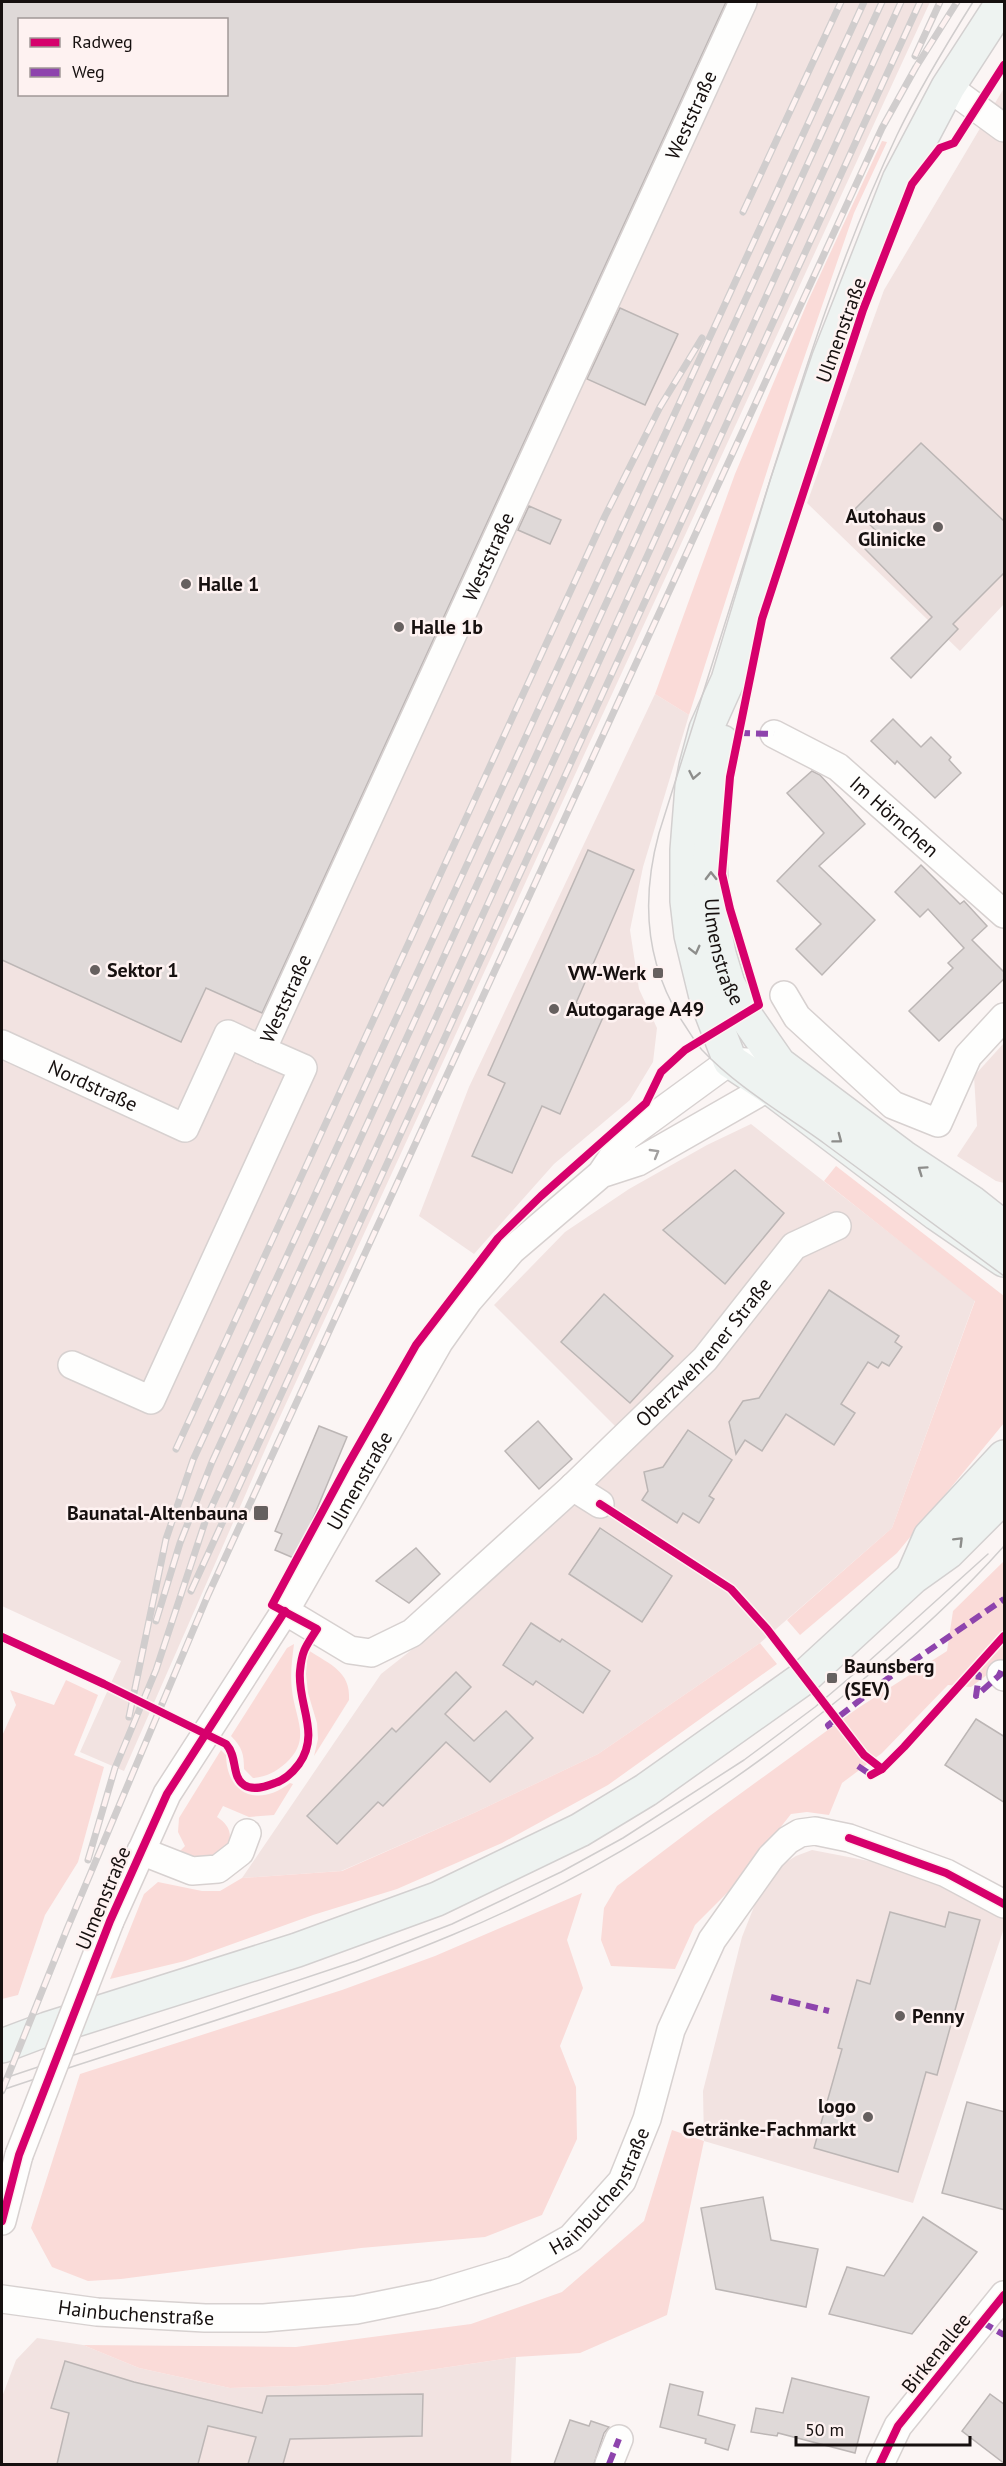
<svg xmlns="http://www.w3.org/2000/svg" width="1006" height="2466" font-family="'PT Sans',sans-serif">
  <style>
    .built { fill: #f2e3e1; fill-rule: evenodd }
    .green { fill: #fadbd8 }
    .building { fill: #dfd9d8; stroke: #bcb6b5; stroke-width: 1.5; fill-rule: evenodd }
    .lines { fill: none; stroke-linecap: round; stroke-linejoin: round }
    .minor-casing { stroke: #d7d1d0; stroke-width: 30 }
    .major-casing { stroke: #d3d0d0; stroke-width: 36 }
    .minor { stroke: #fefefd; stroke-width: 27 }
    .major { stroke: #eef3f1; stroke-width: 33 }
    .tram { stroke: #d0cdcd; stroke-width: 1.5 }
    .rail-casing { stroke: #d0cdcd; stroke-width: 7 }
    .rail { stroke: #fef2f1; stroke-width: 4.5; stroke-dasharray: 14; stroke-linecap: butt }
    .minor-bridge-casing { stroke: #d7d1d0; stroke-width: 30; stroke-linecap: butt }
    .minor-bridge { stroke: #fefefd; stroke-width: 27 }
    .quiet { stroke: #8e44ad; stroke-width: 6; stroke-dasharray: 12 6; stroke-linecap: butt }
    .cycleway-casing { stroke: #fef2f1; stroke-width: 11 }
    .cycleway { stroke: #d6006c; stroke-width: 8 }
    .oneway { stroke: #8d8d8b }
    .oneway2 { stroke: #a19f9e }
    .poi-dot { fill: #66605f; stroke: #fef2f1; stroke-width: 2 }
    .labels { text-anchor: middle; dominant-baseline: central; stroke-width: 5; stroke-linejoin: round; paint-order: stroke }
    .street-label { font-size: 20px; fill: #16100f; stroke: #fef2f1 }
    .poi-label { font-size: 20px; font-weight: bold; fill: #16100f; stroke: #fef2f1; text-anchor: start }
  </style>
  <rect width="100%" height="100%" fill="#fbf5f4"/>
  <g class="built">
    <path d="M2,2H930L272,1434L124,1771L80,1752L121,1661L2,1606ZM20,20H226V94H20Z"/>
    <polygon points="1004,88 1004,604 960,651 807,503 884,290"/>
    <polygon points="655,694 689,715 643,867 630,930 639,989 657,1028 653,1062 630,1100 554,1164 474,1254 419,1216 469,1087"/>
    <polygon points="1004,1043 1004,1183 996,1181 957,1156 977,1126 974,1076"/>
    <polygon points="751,1124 975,1300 892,1528 760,1643 598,1754 476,1812 341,1871 242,1878 381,1674 438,1629 634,1445 494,1305 565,1232 629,1189 707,1145"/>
    <polygon points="812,1850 885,1864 966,1894 1004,1918 1004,1928 913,2203 704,2141 703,2091 742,1937 761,1889 775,1869 796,1856"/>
    <polygon points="37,2338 83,2345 139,2368 230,2388 328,2385 516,2357 511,2464 2,2464 2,2397 16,2360"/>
  </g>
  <g class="green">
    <polygon points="882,141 887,142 854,213 792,393 689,715 655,694 735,474 808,301"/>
    <polygon points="836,1166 1004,1296 1004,1423 897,1553 800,1635 787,1620 892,1528 975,1301 824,1181"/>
    <polygon points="1004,1561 1004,1662 971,1687 948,1685 882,1753 842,1783 829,1815 807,1812 791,1814 734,1886 695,1925 675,1969 611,1966 601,1940 604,1908 617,1886 711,1815 858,1708 947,1651 953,1611"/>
    <polygon points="760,1643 777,1664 608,1785 502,1843 397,1889 313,1915 185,1961 110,1979 144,1894 158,1882 202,1891 220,1891 242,1878 342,1871 476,1812 598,1754"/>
    <path d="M294,1644C292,1660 290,1675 292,1690C295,1719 312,1739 286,1763C276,1772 266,1777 253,1778L244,1769C244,1754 242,1747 231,1736L287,1648Z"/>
    <path d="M308,1650C329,1664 351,1671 349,1700L314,1756L318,1739L317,1723L308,1693L306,1674Z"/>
    <polygon points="66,1680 98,1695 74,1755 104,1767 78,1862 45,1915 18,1995 2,1999 2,1736 16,1705 10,1690 54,1705"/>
    <path d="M221,1750L226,1755C227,1796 259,1807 290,1783L293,1784L274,1815L249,1817L223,1806L217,1817C228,1824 233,1833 228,1846C213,1857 196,1865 180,1851L185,1846L178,1832L179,1818Z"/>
    <polygon points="582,1893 567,1940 583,1988 560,2046 576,2087 577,2139 542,2215 485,2237 361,2248 121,2279 88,2281 52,2267 31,2228 80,2074 342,1990 435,1956"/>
    <polygon points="672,2130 704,2141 667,2315 580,2353 516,2357 328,2385 230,2388 139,2368 83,2345 296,2347 471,2324 562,2292 644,2221"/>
  </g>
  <g class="building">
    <path d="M2,2H726L262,1013L206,988L181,1042L2,960ZM20,20H226V94H20Z"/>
    <polygon points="620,308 678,334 645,405 587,379"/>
    <polygon points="921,443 1005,522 1005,572 953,624 958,629 911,678 891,658 932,617 865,549 877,532 855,509"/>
    <polygon points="529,506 561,520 550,544 518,530"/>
    <polygon points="893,719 921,747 931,737 951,757 949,760 961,773 935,798 897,761 895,764 871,741"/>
    <polygon points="812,771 820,775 865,824 819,866 875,920 822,975 796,949 821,924 777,881 824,833 787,793"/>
    <polygon points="588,850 634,870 576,1003 604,1015 560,1114 542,1106 512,1173 472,1156 505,1083 488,1075"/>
    <polygon points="921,865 960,904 964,901 987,926 972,940 1005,973 1005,978 939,1041 909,1011 953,968 948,963 964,948 928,909 920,917 895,892"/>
    <polygon points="735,1170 784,1213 725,1284 663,1230"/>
    <polygon points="829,1290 899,1336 895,1342 902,1347 889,1366 882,1362 878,1368 868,1362 841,1404 855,1413 834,1445 786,1414 762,1451 745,1440 736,1454 729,1422 743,1401 759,1398"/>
    <polygon points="604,1294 673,1356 630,1403 561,1342"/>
    <polygon points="538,1421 572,1459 539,1489 505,1451"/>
    <polygon points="319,1426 347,1437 296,1559 275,1550 282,1534 275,1531"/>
    <polygon points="688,1430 732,1460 709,1496 714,1499 699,1523 683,1513 677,1523 642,1500 648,1491 644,1472 663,1467"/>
    <polygon points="600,1528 672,1576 642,1622 569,1574"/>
    <polygon points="416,1548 440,1574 409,1603 376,1581"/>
    <polygon points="531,1623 560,1642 562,1639 610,1671 583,1713 536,1681 533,1685 503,1665"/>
    <polygon points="456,1672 471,1687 445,1714 474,1741 506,1711 533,1738 490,1782 446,1742 383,1806 378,1802 337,1844 307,1816 392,1728 396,1732"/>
    <polygon points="976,1719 1005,1737 1005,1803 945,1765"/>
    <polygon points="890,1912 945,1927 949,1912 980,1920 937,2075 926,2072 898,2172 814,2148 842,2049 838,2048 857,1980 870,1984"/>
    <polygon points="967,2102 1005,2112 1005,2210 942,2193"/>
    <polygon points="763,2197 771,2240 818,2249 806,2307 716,2289 701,2208"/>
    <polygon points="923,2217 977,2252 912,2334 829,2314 847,2267 884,2276"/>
    <polygon points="65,2361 134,2382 262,2413 267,2396 423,2394 422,2436 290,2439 283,2464 248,2464 256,2437 208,2426 198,2464 57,2464 69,2413 51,2408"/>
    <polygon points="792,2378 869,2397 855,2453 778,2433 777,2436 751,2432 756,2408 783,2413"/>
    <polygon points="670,2384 703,2392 698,2415 735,2425 728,2450 705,2443 706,2439 660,2427"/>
    <polygon points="990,2394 1005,2405 1005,2464 962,2431"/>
    <polygon points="570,2420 589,2426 591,2421 609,2427 604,2433 594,2464 554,2464"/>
  </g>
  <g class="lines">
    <g class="minor-casing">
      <g id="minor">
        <polyline points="948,87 1004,128"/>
        <path id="s1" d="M774,734L838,767L1004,914"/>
        <polyline points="784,995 797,1017 893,1105 938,1123 968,1056 1004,1017"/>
        <path id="s2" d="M2,1044L185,1128L228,1034L262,1050L743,2"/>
        <polyline points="72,1365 151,1400 303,1068 262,1050"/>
        <polyline points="573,1487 600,1504"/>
        <path id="s3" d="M285,1611L350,1650L371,1653L412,1633L573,1487L705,1359L794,1246L837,1226"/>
        <polyline points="1001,1674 1004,1677"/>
        <polyline points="141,1851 192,1871 218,1869 240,1852 247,1833"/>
        <path id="s4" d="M110,1921L167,1794L285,1611L439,1342L468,1301L512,1250L601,1174L626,1137L730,1061L779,1064L769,1087L638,1162L601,1174"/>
        <polyline points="2,2221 19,2155"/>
        <path id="s5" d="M2,2299L97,2312L205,2318H264L356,2310L435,2294L514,2270L571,2238L622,2181L647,2119L671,2030L712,1940L771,1857L788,1840L800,1833L815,1831L849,1838L946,1873L1004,1904"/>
        <polyline points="609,2464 619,2439"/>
        <polyline points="880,2464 898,2426 1004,2295"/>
      </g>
    </g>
    <g class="major-casing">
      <g id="major">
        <polyline points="1003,2 948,87 899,180 829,358 787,484 728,680 706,729 696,766 692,787 687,850 687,901 691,935 707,1001 730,1061 769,1087 937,1214 1004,1260"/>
        <path id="s6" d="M722,742L713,803L710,861L713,923L719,954L728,984L745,1015L779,1064L903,1157L971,1202L1004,1228"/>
        <polyline points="913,1576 930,1537 1004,1457"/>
        <polyline points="2,2046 47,2029 297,1950 437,1899 580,1830 646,1790 801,1680 913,1577 948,1552 1004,1496"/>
      </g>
    </g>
    <use href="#minor" class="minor"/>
    <use href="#major" class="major"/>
    <g class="tram">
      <path d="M973,2C946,45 919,89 897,135C840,255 801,382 761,509C727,617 693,725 659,833C641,899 645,965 684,1024C690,1033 695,1042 702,1050C737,1087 784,1114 825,1144C885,1188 945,1232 1004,1276"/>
      <polyline points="2,2079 356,1961 452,1924 561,1872 623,1838 744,1760 815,1707 868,1662 988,1554"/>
      <path d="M2,2090C152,2039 306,1996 452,1935C596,1876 728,1790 848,1692C903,1647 957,1599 1004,1546"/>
    </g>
    <g class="rail-casing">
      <g id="rail">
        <polyline points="915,56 940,2"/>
        <polyline points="743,212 841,2"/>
        <polyline points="176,1449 605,516 660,407 702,338"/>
        <polyline points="191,1591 920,2"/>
        <polyline points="156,1621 180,1543 212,1462 882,2"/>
        <polyline points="129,1717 166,1539 193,1460 864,2"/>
        <polyline points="88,1860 115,1768 156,1670 206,1519 901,2"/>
        <polyline points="2,2091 67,1929 208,1595 882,128 916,67 957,2"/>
      </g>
    </g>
    <use href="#rail" class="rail"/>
    <g class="minor-bridge-casing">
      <polyline id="minor-bridge" points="19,2155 110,1921"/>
    </g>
    <use href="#minor-bridge" class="minor-bridge"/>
    <g class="quiet">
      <polyline points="738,733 774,734"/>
      <polyline points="973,1671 979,1675 976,1696 1001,1674 997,1672"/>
      <polyline points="830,1728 828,1725 887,1679 1004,1599"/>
      <polyline points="858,1766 871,1775 876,1772"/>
      <polyline points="771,1997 829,2011"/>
      <polyline points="982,2322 1004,2335"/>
      <polyline points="609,2464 619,2439"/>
    </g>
    <g class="cycleway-casing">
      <g id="cycleway">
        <polyline points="600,1504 731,1589 767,1629 864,1755 882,1769"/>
        <path d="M2,1637L104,1684L226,1744C238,1757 231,1776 244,1785C253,1791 265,1787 275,1783C285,1780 293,1772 299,1764C321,1733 297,1704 300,1671C302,1650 306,1646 317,1629L272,1605L347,1466L416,1345L498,1238L541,1196L646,1103L661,1072L685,1050L759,1005L730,909L722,874L730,777L762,619L863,310L912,184L940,148L954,143L1004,65"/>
        <polyline points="871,1775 882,1769 904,1747 1004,1636"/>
        <polyline points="849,1838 946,1873 1004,1904"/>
        <polyline points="2,2221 19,2155 110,1921 167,1794 285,1611"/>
        <polyline points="880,2464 898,2426 1004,2295"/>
      </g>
    </g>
    <use href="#cycleway" class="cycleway"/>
  </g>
  <defs><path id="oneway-chevron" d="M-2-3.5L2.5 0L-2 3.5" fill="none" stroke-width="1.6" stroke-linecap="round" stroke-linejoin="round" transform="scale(1.5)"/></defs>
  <g class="oneway">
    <use href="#oneway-chevron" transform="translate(694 775) rotate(101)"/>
    <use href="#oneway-chevron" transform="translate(711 876) rotate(-91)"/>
    <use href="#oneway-chevron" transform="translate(695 950) rotate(76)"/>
    <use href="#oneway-chevron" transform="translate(838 1139) rotate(37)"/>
    <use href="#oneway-chevron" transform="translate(922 1170) rotate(-145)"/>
    <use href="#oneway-chevron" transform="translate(959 1541) rotate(-45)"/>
  </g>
  <use class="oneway2" href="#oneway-chevron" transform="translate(655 1153) rotate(-30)"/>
  <g class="poi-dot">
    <circle cx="938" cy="527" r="6"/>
    <circle cx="186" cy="584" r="6"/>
    <circle cx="399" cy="627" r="6"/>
    <circle cx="95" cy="970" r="6"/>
    <rect x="652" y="967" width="12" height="12" rx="3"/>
    <circle cx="554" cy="1009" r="6"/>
    <rect x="253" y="1505" width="16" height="16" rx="3"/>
    <rect x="826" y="1672" width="12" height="12" rx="3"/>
    <circle cx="900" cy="2016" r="6"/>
    <circle cx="868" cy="2117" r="6"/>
  </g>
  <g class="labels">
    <g class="street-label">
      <text stroke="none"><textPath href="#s2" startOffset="1371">Weststraße</textPath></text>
      <text transform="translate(841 330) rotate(-70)">Ulmenstraße</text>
      <text stroke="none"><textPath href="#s2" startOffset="885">Weststraße</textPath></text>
      <text stroke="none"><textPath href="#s1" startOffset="147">Im Hörnchen</textPath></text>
      <text stroke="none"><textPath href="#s6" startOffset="212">Ulmenstraße</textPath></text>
      <text stroke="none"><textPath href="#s2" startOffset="399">Weststraße</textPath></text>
      <text stroke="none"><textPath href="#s2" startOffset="100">Nordstraße</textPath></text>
      <text stroke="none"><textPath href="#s3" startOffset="548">Oberzwehrener Straße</textPath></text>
      <text stroke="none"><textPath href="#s4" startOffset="507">Ulmenstraße</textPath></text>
      <text transform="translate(103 1898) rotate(-67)">Ulmenstraße</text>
      <text stroke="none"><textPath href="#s5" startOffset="639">Hainbuchenstraße</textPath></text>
      <text stroke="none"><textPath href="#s5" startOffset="135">Hainbuchenstraße</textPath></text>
      <text transform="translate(936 2353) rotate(-51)">Birkenallee</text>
    </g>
    <g class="poi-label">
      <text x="926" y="516" text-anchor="end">Autohaus<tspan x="926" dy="23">Glinicke</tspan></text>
      <text x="198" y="584">Halle 1</text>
      <text x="411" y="627">Halle 1b</text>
      <text x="107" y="970">Sektor 1</text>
      <text x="646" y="973" text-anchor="end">VW-Werk</text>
      <text x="566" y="1009">Autogarage A49</text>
      <text x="248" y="1513" text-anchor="end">Baunatal-Altenbauna</text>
      <text x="844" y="1666">Baunsberg<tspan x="844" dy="23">(SEV)</tspan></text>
      <text x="912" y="2016">Penny</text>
      <text x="856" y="2106" text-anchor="end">logo<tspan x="856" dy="23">Getränke-Fachmarkt</tspan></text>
    </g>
  </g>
  <rect width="1006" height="2466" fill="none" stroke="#16100f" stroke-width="6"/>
  <rect x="18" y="18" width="210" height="78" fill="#fef2f1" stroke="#a19897" stroke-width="1.5"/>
  <rect x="30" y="38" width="30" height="9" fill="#d6006c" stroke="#a19897" stroke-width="1.5"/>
  <text x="72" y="48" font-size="18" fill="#16100f">Radweg</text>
  <rect x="30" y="68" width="30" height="9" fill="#8e44ad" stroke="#a19897" stroke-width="1.5"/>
  <text x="72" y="78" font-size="18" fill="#16100f">Weg</text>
  <path d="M796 2436v9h174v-9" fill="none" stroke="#16100f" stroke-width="3"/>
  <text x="805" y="2436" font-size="18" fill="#16100f" stroke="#fef2f1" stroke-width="4.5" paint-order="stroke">50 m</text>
</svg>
